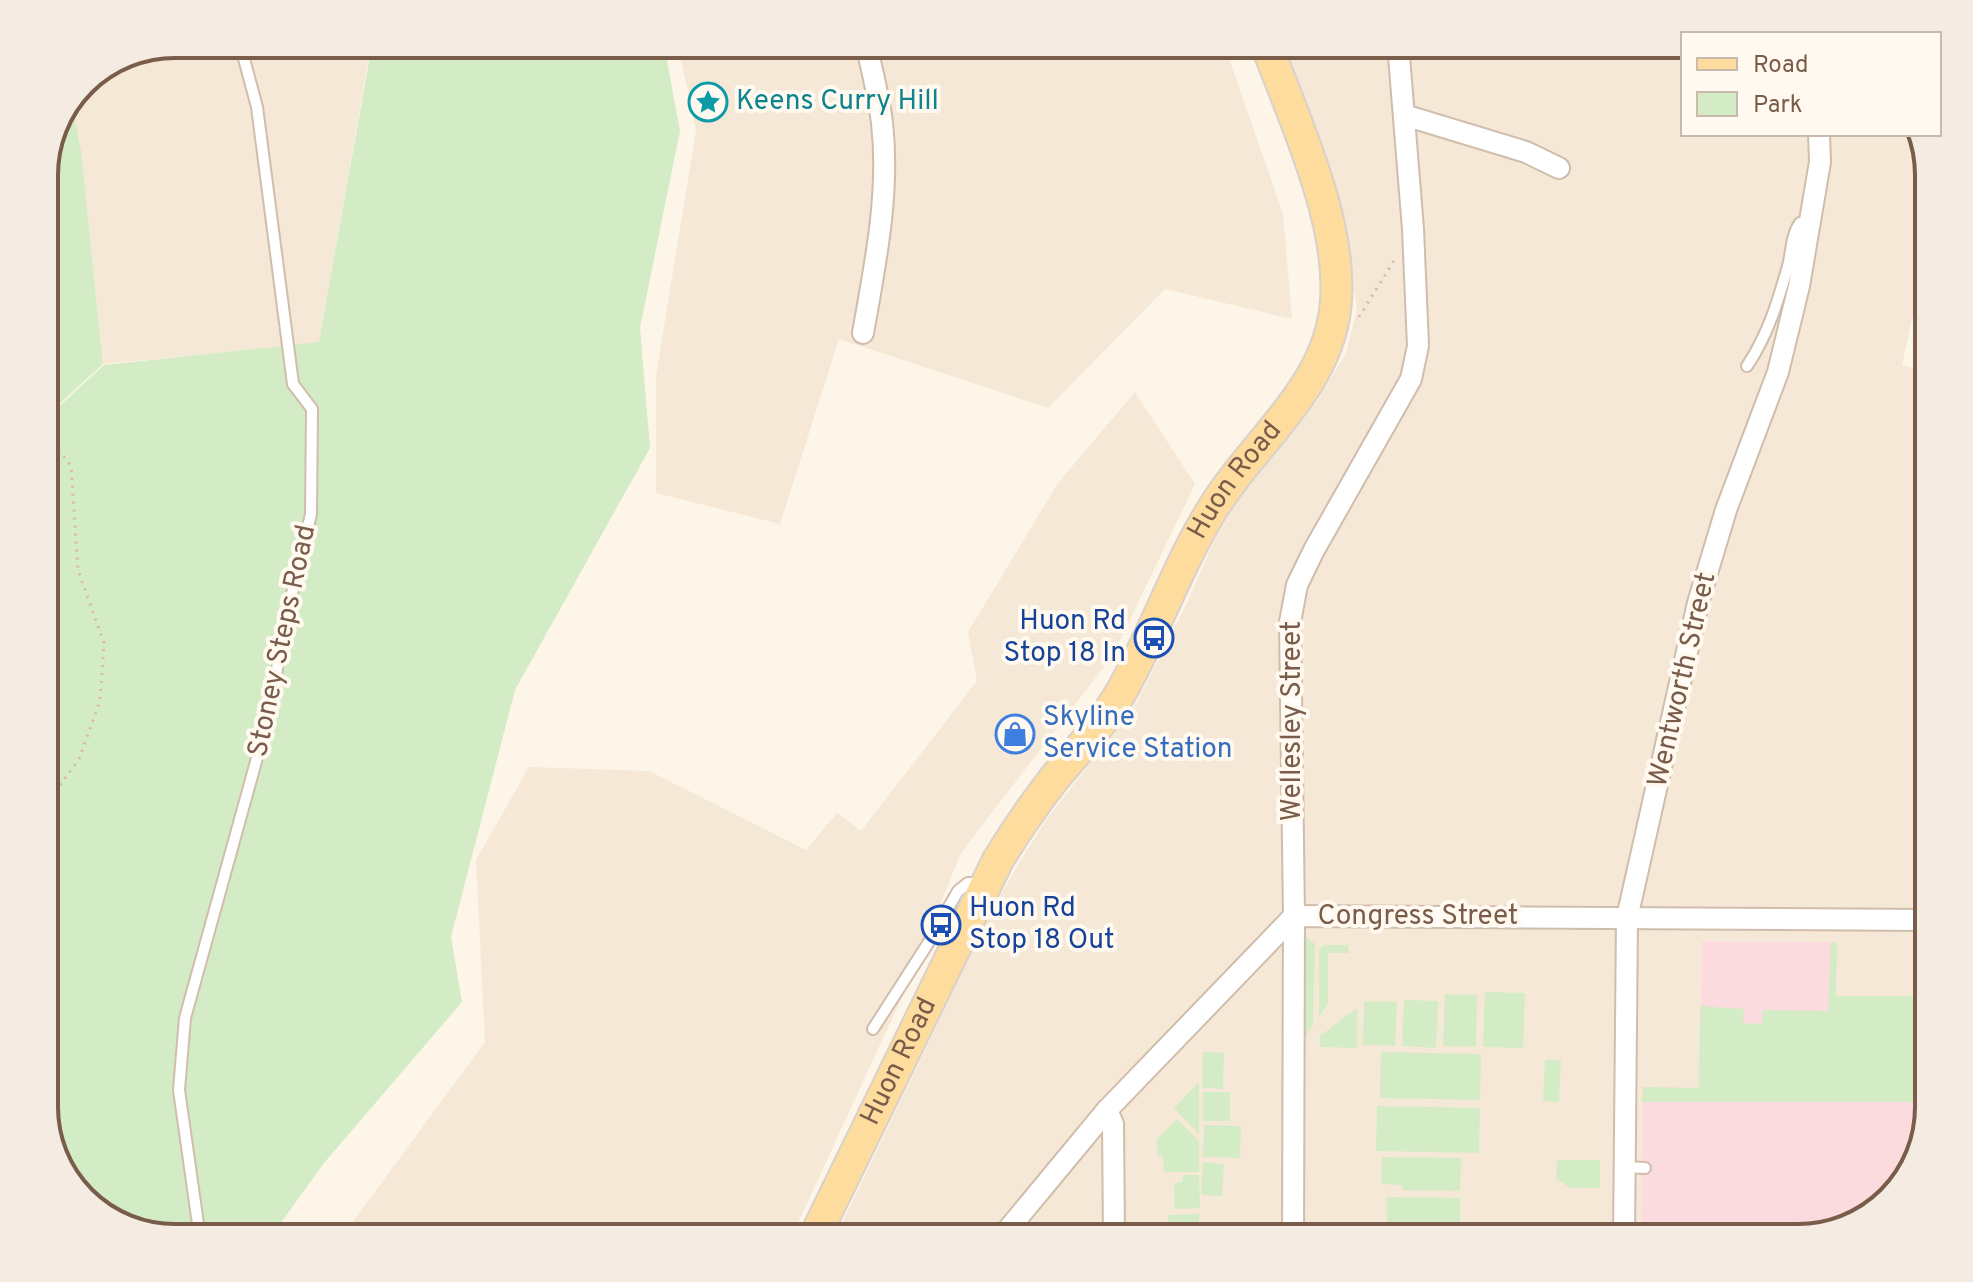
<svg xmlns="http://www.w3.org/2000/svg" width="1973" height="1282" font-family="Overpass,sans-serif">
  <style>
    .residential { fill: #f5e8d6 }
    .medical { fill: #fcdbde }
    .green { fill: #d4ecc5 }
    .lines { fill: none; stroke-linecap: round; stroke-linejoin: round }
    .service-casing { stroke: #d0bdac; stroke-width: 14 }
    .minor-casing { stroke: #d0bdac; stroke-width: 24 }
    .primary-casing { stroke: #d9d1cc; stroke-width: 34 }
    .path { stroke: #dab8a1; stroke-width: 3; stroke-dasharray: 2 6; stroke-linecap: butt }
    .service { stroke: #fff; stroke-width: 10 }
    .minor { stroke: #fff; stroke-width: 20 }
    .primary { stroke: #fedc9e; stroke-width: 30 }
    .labels { text-anchor: middle; dominant-baseline: central; stroke-width: 8; stroke-linejoin: round; paint-order: stroke }
    .culture-label { font-size: 28px; fill: #0d838f; stroke: #fff9ef; text-anchor: start }
    .street-label { font-size: 28px; fill: #795c4a; stroke: #fff9ef }
    .transit-label { font-size: 28px; fill: #164399; stroke: #fff9ef; text-anchor: end }
    .shop-label { font-size: 28px; fill: #366cbe; stroke: #fff9ef; text-anchor: start }
    .rim { fill: none; stroke: #795c4a; stroke-width: 4 }
  </style>
  <rect width="100%" height="100%" fill="#fdf5e8"/>
  <g class="residential">
    <polygon points="175,44 371,44 319,343 103,364 81,150 72,105 83,82"/>
    <polygon points="678,44 1224,44 1283,214 1292,319 1165,289 1048,408 839,339 780,524 656,493 656,376 696,130"/>
    <polygon points="1281,44 1683,44 1683,134 1919,134 1929,167 1929,241 1902,365 1929,372 1929,883 1925,901 1919,996 1836,996 1837,942 1702,941 1699,1088 1643,1088 1641,1238 835,1238 993,908 1022,858 1044,823 1137,702 1186,605 1213,543 1238,500 1316,403 1346,353 1357,309 1343,215 1299,84"/>
    <polygon points="1135,392 1195,484 1113,655 961,853 908,984 791,1238 369,1238 352,1223 485,1042 476,860 529,767 649,771 806,850 837,813 861,831 977,681 968,632 1058,483"/>
  </g>
  <polygon class="medical" points="1702,941 1837,942 1836,996 1919,996 1916,1152 1907,1180 1863,1221 1799,1238 1641,1238 1643,1087 1699,1088"/>
  <g class="green">
    <polygon points="372,44 664,44 680,131 640,328 650,448 515,690 451,937 462,1002 324,1163 270,1238 175,1238 102,1216 62,1173 44,1115 44,694 56,683 44,645 44,420 104,365 319,342"/>
    <polygon points="72,105 81,150 103,364 44,418 44,167"/>
    <polygon points="1306,937 1315,944 1313,1024 1302,1043 1301,954"/>
    <polygon points="1831,942 1837,942 1836,996 1919,996 1917,1102 1642,1102 1643,1087 1699,1088 1700,1006 1744,1009 1743,1023 1762,1024 1763,1010 1828,1011"/>
    <polygon points="1324,945 1348,945 1349,953 1328,953 1328,1004 1319,1017 1319,950"/>
    <polygon points="1485,992 1525,993 1523,1048 1483,1047"/>
    <polygon points="1445,994 1477,995 1476,1047 1443,1046"/>
    <polygon points="1404,1000 1438,1001 1436,1048 1402,1046"/>
    <polygon points="1364,1001 1397,1002 1395,1046 1363,1045"/>
    <polygon points="1357,1008 1357,1048 1320,1047 1320,1036"/>
    <polygon points="1203,1052 1224,1053 1223,1089 1202,1088"/>
    <polygon points="1381,1052 1481,1054 1480,1100 1380,1098"/>
    <polygon points="1545,1060 1561,1060 1559,1102 1543,1101"/>
    <polygon points="1199,1082 1199,1134 1174,1108"/>
    <rect x="1203" y="1092" width="27" height="29"/>
    <polygon points="1377,1106 1480,1108 1479,1153 1376,1151"/>
    <polygon points="1177,1119 1199,1141 1199,1172 1164,1172 1163,1156 1157,1156 1157,1139"/>
    <polygon points="1204,1125 1241,1126 1240,1158 1203,1157"/>
    <polygon points="1382,1157 1461,1158 1460,1191 1402,1190 1402,1185 1381,1184"/>
    <polygon points="1557,1160 1600,1160 1600,1188 1570,1188 1556,1178"/>
    <polygon points="1203,1162 1224,1164 1222,1196 1201,1195"/>
    <polygon points="1183,1175 1199,1175 1200,1208 1175,1209 1174,1183 1182,1182"/>
    <polygon points="1387,1197 1460,1198 1460,1233 1387,1232"/>
    <polygon points="1199,1214 1199,1238 1168,1238 1168,1215"/>
  </g>
  <g class="lines">
    <g class="service-casing">
      <g id="service">
        <path d="M1747,366C1768,335 1778,301 1788,266C1792,251 1791,235 1800,223L1810,220"/>
        <polyline points="873,1029 927,945 958,891 968,883 983,884"/>
        <polyline points="1624,1167 1645,1168"/>
        <polyline points="200,1238 179,1090 185,1018 270,711 284,627 311,514 312,409 293,384 257,107 240,44"/>
      </g>
    </g>
    <g class="minor-casing">
      <g id="minor">
        <polyline points="1404,115 1526,152 1559,168"/>
        <path d="M863,333C875,265 890,193 882,123C879,97 872,70 866,44"/>
        <polyline points="1107,1110 1113,1124 1114,1238"/>
        <polyline points="1001,1238 1107,1110 1294,916 1929,920"/>
        <polyline points="1293,1238 1294,916 1290,622 1297,585 1314,550 1411,379 1418,346 1413,229 1398,44"/>
        <polyline points="1624,1238 1627,918 1698,603 1726,510 1778,372 1799,286 1820,162 1819,134"/>
      </g>
    </g>
    <g class="primary-casing">
      <g id="primary">
        <path id="s1" d="M814,1238L998,860C1015,832 1033,806 1053,780C1076,752 1101,726 1120,694C1155,633 1177,565 1215,505C1255,441 1324,391 1335,311C1346,229 1295,121 1266,44"/>
      </g>
    </g>
    <g class="path">
      <polyline points="1359,317 1395,259"/>
      <polyline points="44,431 71,466 78,570 104,643 100,701 79,759 44,807"/>
    </g>
    <use href="#service" class="service"/>
    <use href="#minor" class="minor"/>
    <use href="#primary" class="primary"/>
  </g>
  <defs>
    <g id="sight-ring" transform="scale(2)"><circle r="9.5" fill="#fff9ef" stroke="#0f9aa8" stroke-width="1.5"/><path d="M0-6L1.8-2.2L6-1.7L2.9 1.2L3.7 5.4L0 3.3L-3.7 5.4L-2.9 1.2L-6-1.7L-1.8-2.2Z" fill="#0f9aa8"/></g>
    <g id="bus-ring" transform="scale(2)"><circle r="9.5" fill="#fff9ef" stroke="#1a4fb4" stroke-width="1.5"/><path d="M-5-6H5V4H4V6H2V4H-2V6H-4V4H-5ZM-3.5-4V0h7V-4ZM-3.5 1.2v1.5H-2V1.2ZM2 1.2v1.5H3.5V1.2Z" fill="#1a4fb4"/></g>
    <g id="shop-ring" transform="scale(2)"><circle r="9.5" fill="#fff9ef" stroke="#3f7fe0" stroke-width="1.5"/><path d="M-5-2.5h2.3a2.7 3.5 0 0 1 5.4 0H5L5.5 6h-11ZM-1.5-2.5h3a1.5 2.3 0 0 0-3 0Z" fill="#3f7fe0"/></g>
  </defs>
  <g fill-rule="evenodd">
    <use href="#sight-ring" x="708" y="102"/>
    <use href="#bus-ring" x="1154" y="638"/>
    <use href="#shop-ring" x="1015" y="734"/>
    <use href="#bus-ring" x="941" y="925"/>
  </g>
  <g class="labels">
    <g class="culture-label">
      <text x="736" y="102">Keens Curry Hill</text>
    </g>
    <g class="street-label">
      <text stroke="none"><textPath href="#s1" startOffset="870">Huon Road</textPath></text>
      <text transform="translate(283 641) rotate(-78)">Stoney Steps Road</text>
      <text transform="translate(1683 680) rotate(-77)">Wentworth Street</text>
      <text transform="translate(1293 721) rotate(-90)">Wellesley Street</text>
      <text x="1418" y="917">Congress Street</text>
      <text stroke="none"><textPath href="#s1" startOffset="196">Huon Road</textPath></text>
    </g>
    <g class="transit-label">
      <text x="1126" y="622">Huon Rd<tspan x="1126" dy="32">Stop 18 In</tspan></text>
      <text x="969" y="909" text-anchor="start">Huon Rd<tspan x="969" dy="32">Stop 18 Out</tspan></text>
    </g>
    <g class="shop-label">
      <text x="1043" y="718">Skyline<tspan x="1043" dy="32">Service Station</tspan></text>
    </g>
  </g>
  <path d="M0 0H1973V1282H0ZM175 58H1798A117 117 0 0 1 1915 175V1107A117 117 0 0 1 1798 1224H175A117 117 0 0 1 58 1107V175A117 117 0 0 1 175 58Z" fill="#f4ece2" fill-rule="evenodd"/>
  <path class="rim" d="M175 58H1798A117 117 0 0 1 1915 175V1107A117 117 0 0 1 1798 1224H175A117 117 0 0 1 58 1107V175A117 117 0 0 1 175 58Z"/>
  <rect x="1681" y="32" width="260" height="104" fill="#fff9ef" stroke="#c9baad" stroke-width="2"/>
  <rect x="1697" y="58" width="40" height="12" fill="#fedc9e" stroke="#c9baad" stroke-width="2"/>
  <text x="1753" y="72" font-size="24" fill="#795c4a">Road</text>
  <rect x="1697" y="92" width="40" height="24" fill="#d4ecc5" stroke="#c9baad" stroke-width="2"/>
  <text x="1753" y="112" font-size="24" fill="#795c4a">Park</text>
</svg>
